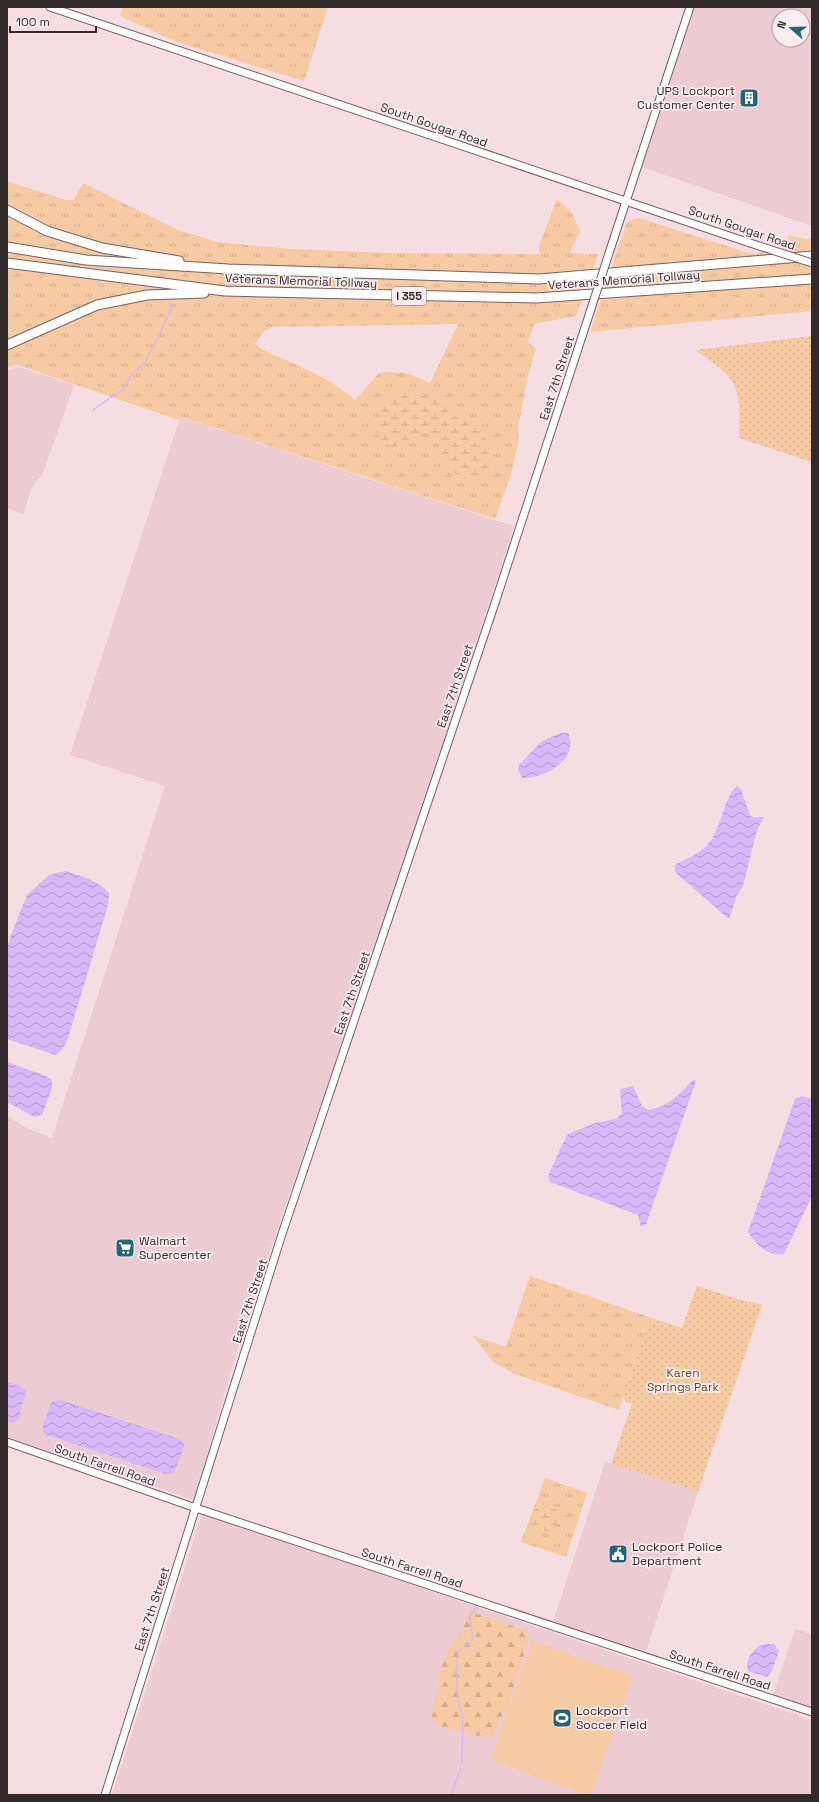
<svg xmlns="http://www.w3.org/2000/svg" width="819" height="1802" font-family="'Space Grotesk',sans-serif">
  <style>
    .built { fill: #ecccd2; fill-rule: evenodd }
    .grass { fill: url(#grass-tufts); fill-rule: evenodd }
    .forest { fill: url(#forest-firs) }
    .wetland { fill: url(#wetland-marsh) }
    .park { fill: url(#park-dots) }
    .garden { fill: #f6caa2 }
    .water { fill: url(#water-waves) }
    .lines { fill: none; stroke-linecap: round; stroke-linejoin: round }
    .stream { stroke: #d7b7f8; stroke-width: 1.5 }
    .secondary-casing { stroke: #756064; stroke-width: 9 }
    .highway-casing { stroke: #756064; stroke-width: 11 }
    .secondary { stroke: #fff; stroke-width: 7 }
    .highway { stroke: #fff; stroke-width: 9 }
    .secondary-bridge-casing { stroke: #756064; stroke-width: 9; stroke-linecap: butt }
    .secondary-bridge { stroke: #fff; stroke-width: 7 }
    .labels { text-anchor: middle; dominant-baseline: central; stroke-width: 3.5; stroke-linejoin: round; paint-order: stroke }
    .shield { fill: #fcedf0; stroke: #6f6467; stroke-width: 1 }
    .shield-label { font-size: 11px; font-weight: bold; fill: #332a2c }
    .poi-label { font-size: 12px; fill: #332a2c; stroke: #fcedf0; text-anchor: start }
    .street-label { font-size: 12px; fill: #332a2c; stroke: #fcedf0 }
    .park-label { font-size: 12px; fill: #6d461f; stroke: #fcedf0 }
  </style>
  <defs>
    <pattern id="grass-tufts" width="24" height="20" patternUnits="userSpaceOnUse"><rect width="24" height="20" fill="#f6caa2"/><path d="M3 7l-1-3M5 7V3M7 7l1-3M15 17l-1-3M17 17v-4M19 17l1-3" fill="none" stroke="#d3ae8c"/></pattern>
    <pattern id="forest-firs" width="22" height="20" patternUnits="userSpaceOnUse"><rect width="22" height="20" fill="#f6caa2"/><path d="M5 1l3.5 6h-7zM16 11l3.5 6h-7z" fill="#d3ae8c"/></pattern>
    <pattern id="wetland-marsh" width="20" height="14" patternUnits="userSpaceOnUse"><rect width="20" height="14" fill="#f6caa2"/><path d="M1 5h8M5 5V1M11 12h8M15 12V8" fill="none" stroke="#d3ae8c"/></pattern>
    <pattern id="park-dots" width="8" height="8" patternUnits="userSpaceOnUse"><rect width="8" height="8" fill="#f6caa2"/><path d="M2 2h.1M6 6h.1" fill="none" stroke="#d3ae8c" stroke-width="1.8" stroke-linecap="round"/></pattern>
    <pattern id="water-waves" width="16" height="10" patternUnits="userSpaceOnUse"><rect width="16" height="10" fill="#d7b7f8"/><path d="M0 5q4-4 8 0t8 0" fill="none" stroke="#af95c9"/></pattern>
  </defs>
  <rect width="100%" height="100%" fill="#f6dde1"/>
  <g class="built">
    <path d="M695,7H812V226L642,167ZM779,16H803V40H779Z"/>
    <polygon points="19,367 74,385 43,473 31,489 23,514 7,508 7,370"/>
    <polygon points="180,417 514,526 404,863 245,1323 194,1500 7,1437 7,1116 27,1128 52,1138 165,786 70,755"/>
    <polygon points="605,1462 698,1492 646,1651 553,1622"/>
    <polygon points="202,1514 812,1720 812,1795 112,1795"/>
    <polygon points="795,1629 812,1634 812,1709 773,1695"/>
  </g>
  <g class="grass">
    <polygon points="123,7 328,7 304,81 177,42 120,16"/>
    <path d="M7,181L66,200H74L83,183L178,230L218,242L291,249L390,253L539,254V245L557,199L572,213L580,231L570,253L598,254L576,316L534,324L528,342L536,349L528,375L518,428L519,440L510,477L495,519L181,417L179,420L15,364L7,368ZM458,324L430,383L407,373L380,372L355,400C336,383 311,371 288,361C276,356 265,352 255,344L264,331L274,327Z"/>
    <polygon points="639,218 752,254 785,248 789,235 806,239 812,239 812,311 590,332 626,224 631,220"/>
    <polygon points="530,1276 652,1318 644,1335 619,1410 515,1374 493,1362 473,1336 506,1347"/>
    <polygon points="545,1478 587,1493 566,1557 521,1542"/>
  </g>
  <polygon class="forest" points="469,1611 527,1631 529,1638 508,1707 500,1719 494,1737 470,1735 459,1730 445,1729 434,1722 431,1714 439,1687 438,1678 441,1668 448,1651 462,1631"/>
  <g class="wetland">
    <path d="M402,389L440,400C450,415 458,420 476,421C487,442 504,467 474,482C467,479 455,475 450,469C442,460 439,433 423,433C417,433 401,444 395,447L381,442L376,431L380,414L391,395Z"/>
    <polygon points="543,1503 553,1507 559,1512 558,1519 550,1532 530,1527 535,1509"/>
  </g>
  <g class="park">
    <path d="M812,336V462L739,438C740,384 741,381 695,350Z"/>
    <polygon points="697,1286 741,1300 762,1305 698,1492 611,1464 632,1404 626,1402 623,1398 644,1335 652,1318 682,1328"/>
  </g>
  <polygon class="garden" points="532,1641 633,1676 591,1795 585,1795 491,1760"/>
  <g class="water">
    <path d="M560,733H568C580,759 544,779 522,778L518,769L519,765L541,742Z"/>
    <path d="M737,786L741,790L750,815L753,817H764L757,830L743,886L737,895L729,919L678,875L675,871V865C689,857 703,853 712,839C721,825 726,794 737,786Z"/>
    <path d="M65,871C81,876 98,880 109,893L108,905L68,1038L64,1047L56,1055L7,1039V949L11,935L27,895L49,875Z"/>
    <polygon points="7,1062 46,1076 52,1080 52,1088 42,1115 34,1117 7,1102"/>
    <path d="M693,1080L696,1081L646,1224L641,1227L638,1215L550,1182L548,1176L562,1145L568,1134L595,1123L616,1119L622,1113L620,1089L633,1086L642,1106L649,1110C669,1106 679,1095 693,1080Z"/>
    <path d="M802,1096L812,1099V1196L784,1254C768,1257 756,1244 748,1232L795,1099Z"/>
    <polygon points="7,1382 20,1386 26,1391 19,1418 14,1423 7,1422"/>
    <polygon points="58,1399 179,1439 184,1444 184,1447 174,1473 166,1474 46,1435 43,1432 43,1426 51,1403"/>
    <path d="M765,1644H774L779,1651L772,1671L767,1677L748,1671C745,1658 754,1647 765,1644Z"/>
  </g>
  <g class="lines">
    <g class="stream">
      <polyline points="93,410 123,389 132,374 145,363 168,317 171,307 169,302"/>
      <polyline points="462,1763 463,1718 458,1700 456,1669 458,1652 473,1640 470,1617 478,1604"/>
      <polyline points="451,1795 461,1769"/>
    </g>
    <g class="secondary-casing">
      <g id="secondary">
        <polyline points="50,7 750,243"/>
        <polyline points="611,247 690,7"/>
        <polyline points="7,1442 196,1508 812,1712"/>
        <polyline points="105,1795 282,1234 496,600 590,312"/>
      </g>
    </g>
    <g class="highway-casing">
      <g id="highway">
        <polyline points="7,210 47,231 102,248 179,261"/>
        <polyline points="7,247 86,260 228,269 539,279 812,256"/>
        <polyline points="7,263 225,291 536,298 812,279"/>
        <polyline points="7,345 97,305 147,295 204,293"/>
      </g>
    </g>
    <use href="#secondary" class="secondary"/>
    <use href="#highway" class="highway"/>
    <g class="secondary-bridge-casing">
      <g id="secondary-bridge">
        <polyline points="750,243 812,263"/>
        <polyline points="590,312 611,247"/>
      </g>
    </g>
    <use href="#secondary-bridge" class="secondary-bridge"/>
  </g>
  <defs>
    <g id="building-square" transform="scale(1)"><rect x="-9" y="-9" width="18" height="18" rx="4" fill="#216577" stroke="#fcedf0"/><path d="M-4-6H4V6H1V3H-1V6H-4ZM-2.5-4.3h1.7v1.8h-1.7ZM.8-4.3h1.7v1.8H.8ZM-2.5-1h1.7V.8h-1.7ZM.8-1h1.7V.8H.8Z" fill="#fff"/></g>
    <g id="supermarket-square" transform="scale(1)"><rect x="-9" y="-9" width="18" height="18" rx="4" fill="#216577" stroke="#fcedf0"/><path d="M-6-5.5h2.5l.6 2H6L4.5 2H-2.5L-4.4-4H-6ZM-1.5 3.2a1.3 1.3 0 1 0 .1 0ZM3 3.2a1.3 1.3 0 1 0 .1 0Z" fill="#fff"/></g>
    <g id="civic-square" transform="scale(1)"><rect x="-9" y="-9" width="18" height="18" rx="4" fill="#216577" stroke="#fcedf0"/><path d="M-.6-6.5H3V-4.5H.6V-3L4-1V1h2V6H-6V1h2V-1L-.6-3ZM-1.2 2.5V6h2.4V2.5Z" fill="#fff"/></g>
    <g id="stadium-square" transform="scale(1)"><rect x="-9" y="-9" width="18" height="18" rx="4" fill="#216577" stroke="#fcedf0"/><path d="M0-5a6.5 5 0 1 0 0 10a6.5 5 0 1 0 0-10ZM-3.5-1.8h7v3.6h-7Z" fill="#fff"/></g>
  </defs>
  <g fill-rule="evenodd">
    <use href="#building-square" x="749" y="98"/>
    <use href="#supermarket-square" x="125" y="1248"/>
    <use href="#civic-square" x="618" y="1554"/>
    <use href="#stadium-square" x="562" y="1718"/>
  </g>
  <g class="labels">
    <rect class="shield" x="392" y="287" width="34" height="18" rx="3"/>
    <g class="shield-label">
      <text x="409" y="296">I 355</text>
    </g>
    <g class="poi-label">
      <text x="735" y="91" text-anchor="end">UPS Lockport<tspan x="735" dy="14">Customer Center</tspan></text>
      <text x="139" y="1241">Walmart<tspan x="139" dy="14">Supercenter</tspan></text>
      <text x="632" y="1547">Lockport Police<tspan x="632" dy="14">Department</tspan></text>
      <text x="576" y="1711">Lockport<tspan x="576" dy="14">Soccer Field</tspan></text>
    </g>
    <g class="street-label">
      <text transform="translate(434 125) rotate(19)">South Gougar Road</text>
      <text transform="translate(742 228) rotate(19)">South Gougar Road</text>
      <text transform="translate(624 280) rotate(-4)">Veterans Memorial Tollway</text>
      <text transform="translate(301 281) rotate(2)">Veterans Memorial Tollway</text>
      <text transform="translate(557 378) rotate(-72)">East 7th Street</text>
      <text transform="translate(455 686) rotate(-71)">East 7th Street</text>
      <text transform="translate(352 993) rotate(-71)">East 7th Street</text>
      <text transform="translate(250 1301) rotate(-72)">East 7th Street</text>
      <text transform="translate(105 1465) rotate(19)">South Farrell Road</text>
      <text transform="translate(412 1568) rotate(18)">South Farrell Road</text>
      <text transform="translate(152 1609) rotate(-72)">East 7th Street</text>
      <text transform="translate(720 1670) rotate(18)">South Farrell Road</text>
    </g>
    <g class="park-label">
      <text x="683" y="1373">Karen<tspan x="683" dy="14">Springs Park</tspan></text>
    </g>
  </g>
  <rect width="819" height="1802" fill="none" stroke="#332a2c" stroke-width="16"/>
  <g transform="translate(791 28) rotate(290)"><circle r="19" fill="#fcedf0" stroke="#ac9fa2"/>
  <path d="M0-3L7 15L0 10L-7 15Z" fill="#216577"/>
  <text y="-6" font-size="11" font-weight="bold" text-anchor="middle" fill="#332a2c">N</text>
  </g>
  <path d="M10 26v6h86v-6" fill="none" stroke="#332a2c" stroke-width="2"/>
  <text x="16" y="26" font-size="12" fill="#332a2c" stroke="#fcedf0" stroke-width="3" paint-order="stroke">100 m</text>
</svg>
